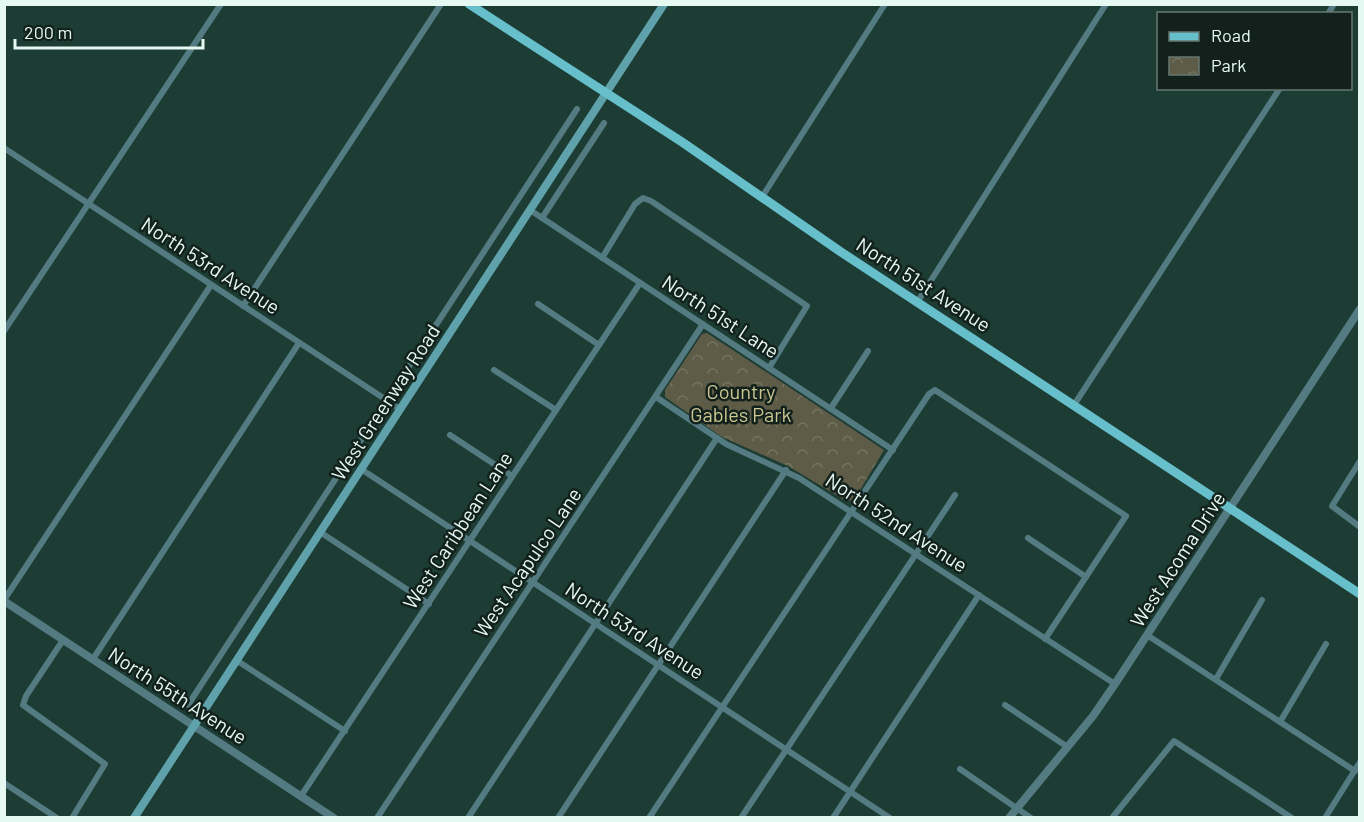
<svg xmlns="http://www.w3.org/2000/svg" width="1364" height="822" font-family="Barlow,sans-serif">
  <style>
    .park { fill: url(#park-crowns) }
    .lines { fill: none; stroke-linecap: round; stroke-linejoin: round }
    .minor { stroke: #537b81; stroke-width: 6 }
    .tertiary { stroke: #537b81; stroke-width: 8 }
    .secondary { stroke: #5fa2ab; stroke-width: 8 }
    .primary { stroke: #67bfcc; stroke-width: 9 }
    .labels { text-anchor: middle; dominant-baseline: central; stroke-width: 5; stroke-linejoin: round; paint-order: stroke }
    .street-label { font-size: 20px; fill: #e6f8f2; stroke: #13211d }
    .park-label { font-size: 20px; fill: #ccc791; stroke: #13211d }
  </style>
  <defs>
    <pattern id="park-crowns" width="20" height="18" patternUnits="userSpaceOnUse" patternTransform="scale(1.5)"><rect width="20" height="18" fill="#5e5c46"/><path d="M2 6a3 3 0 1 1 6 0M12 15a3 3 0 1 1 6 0" fill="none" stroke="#757461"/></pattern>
  </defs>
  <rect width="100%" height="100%" fill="#1d3d34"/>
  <polygon class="park" points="707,333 884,450 854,500 846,501 788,466 722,437 665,397 665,390 702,334"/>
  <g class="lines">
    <g class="minor">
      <polyline points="1328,14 1334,4"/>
      <polyline points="4,148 400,409"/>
      <polyline points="762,197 885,4"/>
      <polyline points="530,210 893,450"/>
      <polyline points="542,218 604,123"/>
      <polyline points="602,258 635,204 643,198 651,201 807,306 769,368"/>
      <polyline points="918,301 1106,4"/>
      <polyline points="538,304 599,345"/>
      <polyline points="243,306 441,4"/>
      <polyline points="4,331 221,4"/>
      <polyline points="494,370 556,410"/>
      <polyline points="656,397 726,444 799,478 1115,684"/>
      <polyline points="1074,405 1280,88"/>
      <polyline points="831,408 868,351"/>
      <polyline points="450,435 512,476"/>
      <polyline points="1360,461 1332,506 1360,527"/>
      <polyline points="361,469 890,818"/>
      <polyline points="320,532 429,604"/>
      <polyline points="1028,538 1086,577"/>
      <polyline points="4,600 211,285"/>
      <polyline points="1147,635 1355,771"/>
      <polyline points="63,640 26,696 23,705 105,764 72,818"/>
      <polyline points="93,659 299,343"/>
      <polyline points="236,660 345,731"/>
      <polyline points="1216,679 1262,600"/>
      <polyline points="188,705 577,109"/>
      <polyline points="1005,705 1066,746"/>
      <polyline points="1280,722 1326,644"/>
      <polyline points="960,769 1031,818"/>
      <polyline points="4,783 57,818"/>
      <polyline points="301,796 640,283"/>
      <polyline points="377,818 703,324"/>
      <polyline points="468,818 717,438"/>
      <polyline points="558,818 786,470"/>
      <polyline points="649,818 929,394 935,390 1126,516 1045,639"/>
      <polyline points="741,818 955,495"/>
      <polyline points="833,818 979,595"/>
      <polyline points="1112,818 1174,741 1292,818"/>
      <polyline points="1325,818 1360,762"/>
    </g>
    <g class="tertiary">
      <polyline points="4,601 334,818"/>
      <polyline points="1009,818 1093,716 1115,684 1360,309"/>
    </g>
    <polyline class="secondary" points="134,818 664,4"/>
    <polyline class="primary" points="469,4 682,142 841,252 1360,594"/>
  </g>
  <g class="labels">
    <g class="street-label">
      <text transform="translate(211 265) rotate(33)">North 53rd Avenue</text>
      <text transform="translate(924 284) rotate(33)">North 51st Avenue</text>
      <text transform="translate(721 316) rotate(33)">North 51st Lane</text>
      <text transform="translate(385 402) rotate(-57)">West Greenway Road</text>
      <text transform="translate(897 522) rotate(33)">North 52nd Avenue</text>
      <text transform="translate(457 530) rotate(-57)">West Caribbean Lane</text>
      <text transform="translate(1177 559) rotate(-57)">West Acoma Drive</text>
      <text transform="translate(527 562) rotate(-56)">West Acapulco Lane</text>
      <text transform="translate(635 630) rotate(33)">North 53rd Avenue</text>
      <text transform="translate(178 695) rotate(33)">North 55th Avenue</text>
    </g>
    <g class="park-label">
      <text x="741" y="391">Country<tspan x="741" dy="23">Gables Park</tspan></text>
    </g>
  </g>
  <rect width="1364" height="822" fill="none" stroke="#e6f8f2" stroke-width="12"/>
  <rect x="1157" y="12" width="195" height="78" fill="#13211d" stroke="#677772" stroke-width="1.5"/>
  <rect x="1169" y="32" width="30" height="9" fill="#67bfcc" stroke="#677772" stroke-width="1.5"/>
  <text x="1211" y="42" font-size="18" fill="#e6f8f2">Road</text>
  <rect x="1169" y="57" width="30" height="18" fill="url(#park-crowns)" stroke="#677772" stroke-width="1.5"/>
  <text x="1211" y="72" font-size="18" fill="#e6f8f2">Park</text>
  <path d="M15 39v9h188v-9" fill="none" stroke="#e6f8f2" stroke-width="3"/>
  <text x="24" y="39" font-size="18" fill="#e6f8f2" stroke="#13211d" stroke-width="4.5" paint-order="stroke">200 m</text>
</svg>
